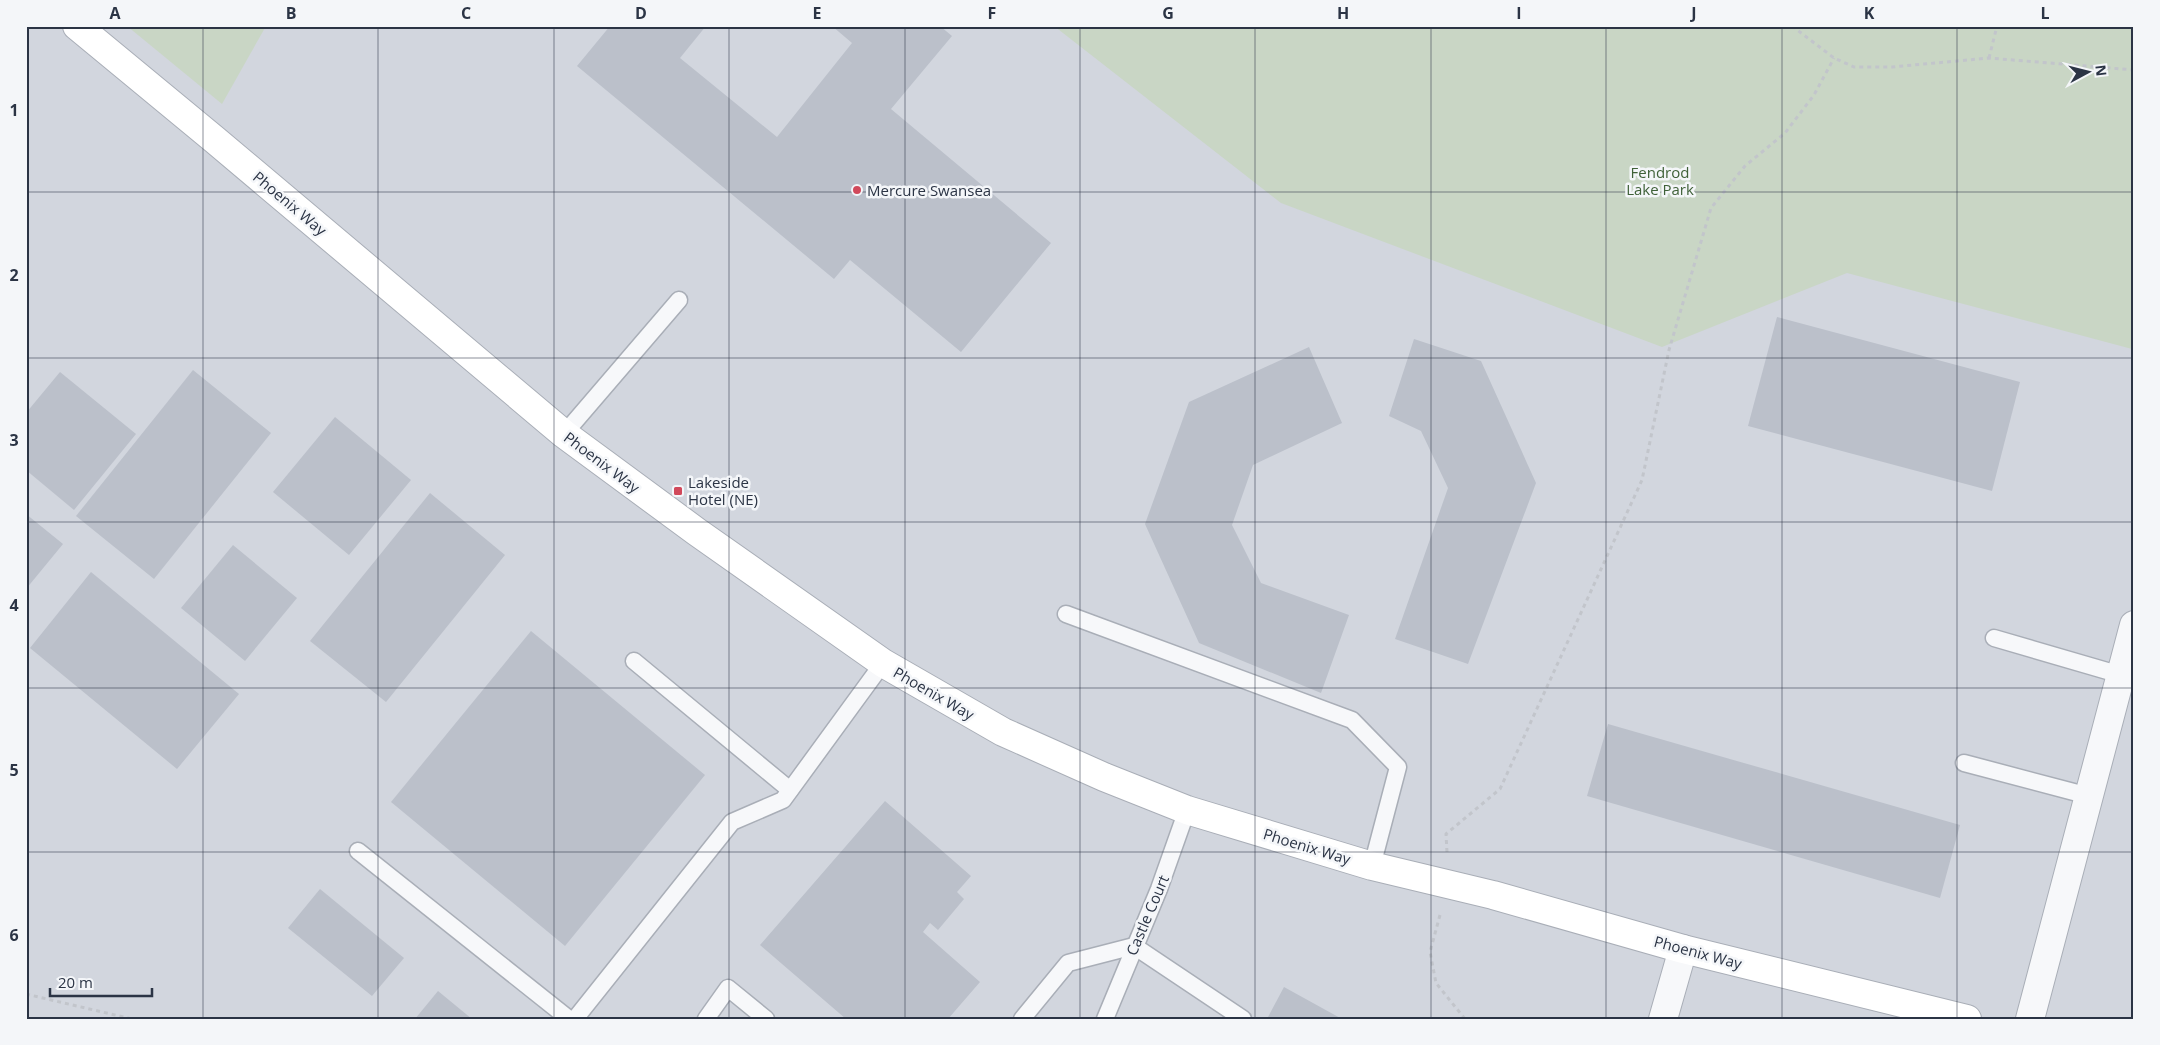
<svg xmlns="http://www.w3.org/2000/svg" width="2160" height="1045" font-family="'Open Sans',sans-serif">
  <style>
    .built { fill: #d2d6de }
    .green { fill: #c9d6c5 }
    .building { fill: #bbc0ca }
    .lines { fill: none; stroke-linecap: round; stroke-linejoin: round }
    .lane-casing { stroke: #a9aeb7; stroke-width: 19 }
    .street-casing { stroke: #a9aeb7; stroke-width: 30 }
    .secondary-casing { stroke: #a9aeb7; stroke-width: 30 }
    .path { stroke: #c2c5cb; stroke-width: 3; stroke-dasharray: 4 4; stroke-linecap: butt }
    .lane { stroke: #f7f8fa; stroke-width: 16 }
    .street { stroke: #f7f8fa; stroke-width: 28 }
    .secondary { stroke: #fff; stroke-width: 28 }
    .grid { fill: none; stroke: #2b3445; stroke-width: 1; stroke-opacity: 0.55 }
    .poi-dot { fill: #d1495b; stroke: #f4f6f9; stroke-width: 2 }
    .labels { text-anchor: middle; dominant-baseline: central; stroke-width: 5; stroke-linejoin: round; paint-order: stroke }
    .park-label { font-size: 15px; fill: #3f6138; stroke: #f4f6f9 }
    .poi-label { font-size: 15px; fill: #2b3445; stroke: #f4f6f9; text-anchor: start }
    .street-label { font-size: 15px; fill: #2b3445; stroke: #f4f6f9 }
    .neatline { fill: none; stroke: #2b3445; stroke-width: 2 }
    .grid-label { font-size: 16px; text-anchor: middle; font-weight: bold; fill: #2b3445 }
  </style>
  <rect width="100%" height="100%" fill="#e4e7ec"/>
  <rect class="built" x="26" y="26" width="2108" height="993"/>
  <g class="green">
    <polygon points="127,26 266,26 222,104"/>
    <polygon points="1054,26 2134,26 2134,343 2132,349 1847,273 1662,347 1281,203"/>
  </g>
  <g class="building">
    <polygon points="610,26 706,26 680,58 777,137 852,43 832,26 940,26 952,36 891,109 1051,243 961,352 850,260 834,279 577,66"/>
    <polygon points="1777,317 2020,382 1992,491 1748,426"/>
    <polygon points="1414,339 1481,361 1536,483 1468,664 1395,639 1448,488 1421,431 1389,416"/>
    <polygon points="1309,347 1342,423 1253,465 1232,525 1261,583 1349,615 1321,693 1199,643 1145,524 1189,402"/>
    <polygon points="193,370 271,433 154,579 76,516"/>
    <polygon points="60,372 136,434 74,510 26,470 26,413"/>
    <polygon points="335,417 411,480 349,555 273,492"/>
    <polygon points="430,493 505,555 386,702 310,641"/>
    <polygon points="26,514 63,544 26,589"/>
    <polygon points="233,545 297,598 245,661 181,608"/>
    <polygon points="91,572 239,694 177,769 30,648"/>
    <polygon points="531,631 705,775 565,946 391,802"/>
    <polygon points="1608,724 1960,825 1940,898 1587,796"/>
    <polygon points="885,801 971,876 957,892 964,899 938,930 930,923 923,932 980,982 948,1019 846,1019 760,945"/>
    <polygon points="320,889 404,958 372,996 288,928"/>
    <polygon points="1284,987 1342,1019 1267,1019"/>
    <polygon points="438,991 472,1019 415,1019"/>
  </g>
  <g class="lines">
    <g class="lane-casing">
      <g id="lane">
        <polyline points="564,434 679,300"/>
        <polyline points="1066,614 1352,720 1398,767 1372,866"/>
        <polyline points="1994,638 2121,675"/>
        <polyline points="634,661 790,790"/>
        <polyline points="1964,763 2089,796"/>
        <polyline points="358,851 569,1019"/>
        <polyline points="575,1019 732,822 783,800 883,663"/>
        <polyline points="706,1019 728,988 766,1019"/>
        <polyline points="1022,1019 1068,963 1134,946 1243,1019"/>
        <polyline points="1105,1019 1159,889 1187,810"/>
      </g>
    </g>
    <g class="street-casing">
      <g id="street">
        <polyline points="1663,1019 1683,949"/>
        <polyline points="2030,1019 2134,625"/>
      </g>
    </g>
    <g class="secondary-casing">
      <polyline id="secondary" points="77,26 215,140 564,434 697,532 883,663 1003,732 1104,777 1187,810 1372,866 1493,895 1683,949 1967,1019"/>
    </g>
    <g class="path">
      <polyline points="1792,26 1834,58 1854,67 1892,67 1989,58 2134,70"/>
      <polyline points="1989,58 1997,26"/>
      <polyline points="1447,852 1446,834 1500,789 1642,480 1669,350 1711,208 1745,166 1785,133 1814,95 1834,58"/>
      <polyline points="1440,915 1430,952 1436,983 1465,1019"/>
      <polyline points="26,994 132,1019"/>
    </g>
    <use href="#lane" class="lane"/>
    <use href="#street" class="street"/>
    <use href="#secondary" class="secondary"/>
  </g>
  <path class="grid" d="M203,26V1019M378,26V1019M554,26V1019M729,26V1019M905,26V1019M1080,26V1019M1255,26V1019M1431,26V1019M1606,26V1019M1782,26V1019M1957,26V1019M26,192H2134M26,358H2134M26,522H2134M26,688H2134M26,852H2134"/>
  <g class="poi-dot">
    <circle cx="857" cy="190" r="5"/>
    <rect x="673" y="486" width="10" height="10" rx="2.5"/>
  </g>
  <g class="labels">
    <g class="park-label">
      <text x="1660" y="172">Fendrod<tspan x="1660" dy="17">Lake Park</tspan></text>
    </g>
    <g class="poi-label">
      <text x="867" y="190">Mercure Swansea</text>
      <text x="688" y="482">Lakeside<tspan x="688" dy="17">Hotel (NE)</tspan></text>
    </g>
    <g class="street-label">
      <text transform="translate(290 203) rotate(40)">Phoenix Way</text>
      <text transform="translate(602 462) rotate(37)">Phoenix Way</text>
      <text transform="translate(934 693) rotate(30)">Phoenix Way</text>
      <text transform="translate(1307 846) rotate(17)">Phoenix Way</text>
      <text transform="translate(1147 915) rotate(-67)">Castle Court</text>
      <text transform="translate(1698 952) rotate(15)">Phoenix Way</text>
    </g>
  </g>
  <rect width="2160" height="1045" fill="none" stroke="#f4f6f9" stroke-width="55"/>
  <g transform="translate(2088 72) rotate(83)" stroke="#f4f6f9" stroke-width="4" paint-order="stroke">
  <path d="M0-4L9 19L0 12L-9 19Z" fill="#2b3445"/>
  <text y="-8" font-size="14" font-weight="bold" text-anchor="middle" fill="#2b3445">N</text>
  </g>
  <path d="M50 988v8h102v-8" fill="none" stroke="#2b3445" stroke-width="2.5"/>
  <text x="58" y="988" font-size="15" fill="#2b3445" stroke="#f4f6f9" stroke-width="4" paint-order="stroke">20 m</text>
  <rect x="28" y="28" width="2104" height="990" class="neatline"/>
  <g class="grid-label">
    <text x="115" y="19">A</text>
    <text x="291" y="19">B</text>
    <text x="466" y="19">C</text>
    <text x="641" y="19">D</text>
    <text x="817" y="19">E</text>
    <text x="992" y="19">F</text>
    <text x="1168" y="19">G</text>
    <text x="1343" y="19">H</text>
    <text x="1519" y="19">I</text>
    <text x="1694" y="19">J</text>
    <text x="1869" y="19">K</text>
    <text x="2045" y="19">L</text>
    <text x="14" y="116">1</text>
    <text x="14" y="281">2</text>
    <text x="14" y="446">3</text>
    <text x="14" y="611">4</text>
    <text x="14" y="776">5</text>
    <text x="14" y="941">6</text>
  </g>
</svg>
